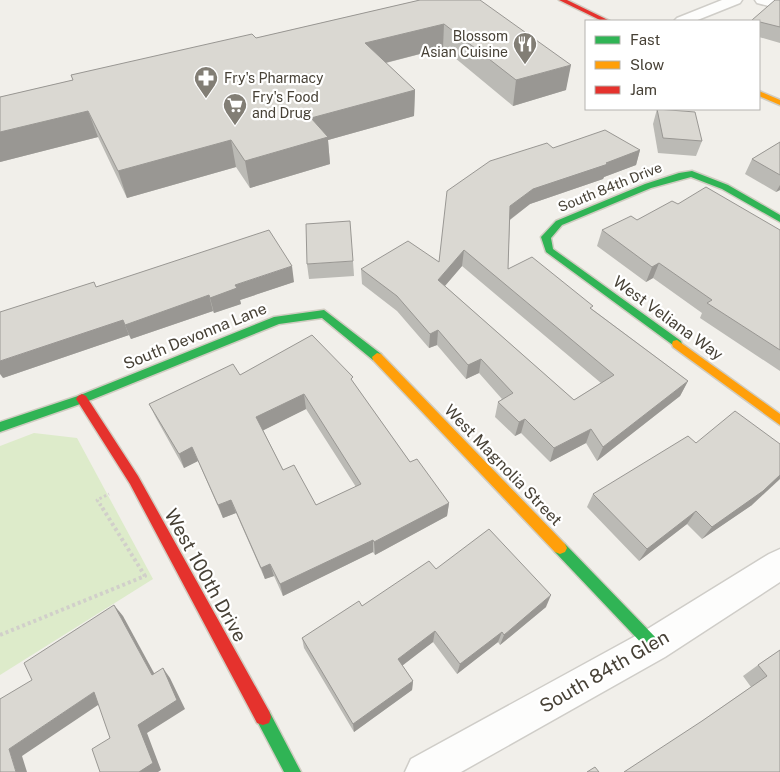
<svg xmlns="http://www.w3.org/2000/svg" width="780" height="772" font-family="'Public Sans',sans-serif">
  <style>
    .green { fill: #ddebca }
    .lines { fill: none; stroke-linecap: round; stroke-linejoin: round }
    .street-casing { stroke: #cfcdc8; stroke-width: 3 }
    .fast-casing { stroke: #d0ccc1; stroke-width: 3 }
    .slow-casing { stroke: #d0ccc1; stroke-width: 3 }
    .jam-casing { stroke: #d0ccc1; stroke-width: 3 }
    .path-far1 { stroke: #d1cfca; stroke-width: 3; stroke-dasharray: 2.5 2.5; stroke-linecap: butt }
    .path { stroke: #d1cfca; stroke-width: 4; stroke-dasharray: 3 3; stroke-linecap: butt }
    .street { fill: #fdfdfc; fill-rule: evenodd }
    .fast { fill: #30b455; fill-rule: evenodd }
    .slow { fill: #ff9f0a; fill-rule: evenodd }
    .jam { fill: #e5322d; fill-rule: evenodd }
    .wall { fill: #bbbab5; fill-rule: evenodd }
    .shaded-wall { fill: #999793 }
    .building { fill: #dad8d2; stroke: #999793; fill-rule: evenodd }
    .labels { text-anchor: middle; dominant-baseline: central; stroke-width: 4.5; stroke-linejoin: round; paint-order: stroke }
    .far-poi-label { font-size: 14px; fill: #474136; stroke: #fff; text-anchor: start }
    .far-street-label { font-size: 14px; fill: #474136; stroke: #fff }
    .street-label { font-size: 16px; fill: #474136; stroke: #fff }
    .near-street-label { font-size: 19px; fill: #474136; stroke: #fff }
  </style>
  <rect width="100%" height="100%" fill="#f1efea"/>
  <polygon class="green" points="34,433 77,438 153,579 0,675 0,446"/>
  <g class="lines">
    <g class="street-casing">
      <g id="street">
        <polygon points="722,0 742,0 740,3 695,21 674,21 677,18"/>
        <polygon points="755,0 780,0 780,9 757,3"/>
        <polygon points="780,549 780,582 665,657 461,772 405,772 411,759 641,633 769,554"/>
      </g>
    </g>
    <g class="fast-casing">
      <g id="fast">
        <polygon points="692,171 728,185 780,215 780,222 722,189 691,177 651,188 562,225 551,238 553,249 681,341 682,344 681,347 677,348 546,252 541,237 556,221 645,184 679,173"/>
        <polygon points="324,310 381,354 382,357 381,360 373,360 322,318 279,324 86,402 0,432 0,422 78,396 274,317"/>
        <polygon points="560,542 565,544 658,640 660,645 658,650 653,652 648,650 555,552 553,548 555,544"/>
        <polygon points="263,709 269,711 301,772 284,772 255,717 257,711"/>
      </g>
    </g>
    <g class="slow-casing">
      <g id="slow">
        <polygon points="759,91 780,100 780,105 759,96"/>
        <polygon points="677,340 780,414 780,425 673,347 672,344 673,341"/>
        <polygon points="377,353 381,354 565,544 567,548 565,552 560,554 555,552 373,360 372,357"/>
      </g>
    </g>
    <g class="jam-casing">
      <g id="jam">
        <polygon points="559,0 567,0 610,21 602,21"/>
        <polygon points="82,394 86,396 138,476 269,711 271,717 269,723 263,725 257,723 130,484 78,402 76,399 78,396"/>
      </g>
    </g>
    <polyline class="path-far1" points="101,506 97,500 109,494"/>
    <polyline class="path" points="0,635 145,576 100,504"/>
    <use href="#street" class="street"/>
    <use href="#fast" class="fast"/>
    <use href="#slow" class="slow"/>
    <use href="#jam" class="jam"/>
  </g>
  <g class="wall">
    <polygon points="420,0 566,90 513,106 443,48 386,63 415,90 414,116 328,140 330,164 250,188 236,167 127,198 98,137 0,162 0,97 73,80 71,75 256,38"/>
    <polygon points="780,0 780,43 759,37 759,21 752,21 752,20"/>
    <polygon points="657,109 702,141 696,156 658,153 653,124"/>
    <polygon points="780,142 780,190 776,192 745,174 752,159"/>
    <path d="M553,148L640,150L636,165L604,177L603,179L530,204L510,220L508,269L592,309L688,381L680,396L597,461L586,443L550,462L521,433L515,436L495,417L498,402L502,399L479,373L466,379L437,345L429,348L397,311L362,284L361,269L439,262ZM462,266L601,383L574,400L445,286Z"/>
    <polygon points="678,204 780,230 780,371 700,318 702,313 653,278 646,282 597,246 602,230 637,220"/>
    <polygon points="353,261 354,276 309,279 307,264"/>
    <polygon points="294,282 240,300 241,304 214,313 213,311 131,339 129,335 3,378 96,287"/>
    <path d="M240,375L353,382L410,462L449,503L447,516L375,555L373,552L283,596L274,576L265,579L236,513L223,518L198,461L184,468L156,418L149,404ZM306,409L356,487L316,505L283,470L263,430Z"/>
    <polygon points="593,494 752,505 702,539 687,524 639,561 587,507"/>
    <polygon points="436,569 546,607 500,645 498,642 457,674 433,642 402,665 413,681 412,690 354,732 304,648 302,638 362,606"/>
    <polygon points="780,650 780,772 702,721 751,687 743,676 758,665"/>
  </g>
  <g class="shaded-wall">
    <polygon points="444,24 443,48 365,68 365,43"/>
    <polygon points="571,65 566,90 513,106 516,80"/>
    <polygon points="415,90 414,116 328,140 330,164 250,188 245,161 311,118"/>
    <polygon points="88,111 98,137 0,162 0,132"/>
    <polygon points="231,140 236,167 127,198 118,171"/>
    <polygon points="640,150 636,165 604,177 603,179 530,204 508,221 510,206 533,189"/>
    <polygon points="780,185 780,190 776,192"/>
    <polygon points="464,250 462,266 437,295 438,280"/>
    <polygon points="659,263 653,278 646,282 652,267"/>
    <polygon points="292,266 294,282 240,300 241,304 214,313 210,298 235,285"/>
    <polygon points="209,295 213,311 131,339 125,325"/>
    <polygon points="123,320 129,335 3,378 0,374 0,361"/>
    <polygon points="438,330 437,345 429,348 430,334"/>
    <polygon points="481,359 479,373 466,379 468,365"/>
    <polygon points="688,381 680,396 597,461 603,447"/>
    <polygon points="304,394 306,409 260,432 256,417"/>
    <polygon points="525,419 521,433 515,436 519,422"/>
    <polygon points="591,429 586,443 550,462 554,448"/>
    <polygon points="192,447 198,461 184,468 179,454"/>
    <polygon points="780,475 780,479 752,505 702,539 712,527"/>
    <polygon points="231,500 236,513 223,518 218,505"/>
    <polygon points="449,503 447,516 375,555 374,542"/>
    <polygon points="696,511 687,524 639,561 647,549"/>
    <polygon points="373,540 373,552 283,596 280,584"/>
    <polygon points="270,564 274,576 265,579 261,568"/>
    <polygon points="551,595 546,607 500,645 504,635"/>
    <polygon points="114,605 123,616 160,684 152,675"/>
    <polygon points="435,631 433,642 398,669 398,659"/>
    <polygon points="502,632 498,642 457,674 460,664"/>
    <polygon points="163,668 170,678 185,709 147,733 161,770 158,772 139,772 138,725"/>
    <polygon points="413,681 412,690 354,732 353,724"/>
    <polygon points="94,692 104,701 22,756 27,772 16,772 9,749"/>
  </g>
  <g class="building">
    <polygon points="420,0 480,0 571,65 516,80 444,24 365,43 415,90 311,118 328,137 245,161 231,140 118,171 88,111 0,132 0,97 73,80 71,75 252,34 256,38"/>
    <polygon points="775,0 780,0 780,27 752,20"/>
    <polygon points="657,109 695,112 702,141 663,138"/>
    <path d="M605,130L640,150L606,163L608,164L533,189L510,206L508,269L532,257L593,306L590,308L688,381L603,447L591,429L554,448L525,419L519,422L498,402L513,393L481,359L468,365L438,330L430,334L397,296L361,269L408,241L439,262L447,191L490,161L547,143L553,148ZM464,250L614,375L574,400L438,280Z"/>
    <polygon points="780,142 780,175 752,159"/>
    <polygon points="706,187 780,230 780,350 707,303 712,300 659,263 652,267 602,230 631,216 637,220 672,201 678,204"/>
    <polygon points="350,221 353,261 307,264 306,224"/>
    <polygon points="269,230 292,266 235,285 237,288 210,298 209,295 125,325 123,320 0,361 0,312 94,282 96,287"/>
    <path d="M312,335L353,377L351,379L410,462L417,459L449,503L374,542L373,540L280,584L270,564L261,568L231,500L218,505L192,447L179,454L149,404L233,364L240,375ZM304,394L361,484L316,505L294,465L283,470L256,417Z"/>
    <polygon points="735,411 780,444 780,475 763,491 712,527 696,511 647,549 593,494 688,436 696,443"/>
    <polygon points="489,529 551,595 504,635 502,632 460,664 435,631 398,659 413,681 353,724 302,638 359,601 362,606 429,561 436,569"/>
    <polygon points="114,605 152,675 163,668 177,700 138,725 153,763 139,772 100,772 92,749 110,738 94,692 9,749 16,772 0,772 0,699 32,680 24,663"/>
    <polygon points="780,650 780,772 624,772 702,721 767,676 758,665"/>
    <polygon points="595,767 599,772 587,772"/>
  </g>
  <defs>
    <g id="restaurant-pin" transform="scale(1.25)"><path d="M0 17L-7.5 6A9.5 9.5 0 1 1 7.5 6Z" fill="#827e75" stroke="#fff"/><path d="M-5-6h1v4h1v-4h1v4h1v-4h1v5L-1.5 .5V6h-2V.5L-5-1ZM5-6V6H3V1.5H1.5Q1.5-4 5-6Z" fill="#fff"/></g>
    <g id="pharmacy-pin" transform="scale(1.25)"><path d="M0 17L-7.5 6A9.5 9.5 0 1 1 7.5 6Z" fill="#827e75" stroke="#fff"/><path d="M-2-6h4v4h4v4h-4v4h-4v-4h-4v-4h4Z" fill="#fff"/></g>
    <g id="supermarket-pin" transform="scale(1.25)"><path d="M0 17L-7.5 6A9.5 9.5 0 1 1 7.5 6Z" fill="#827e75" stroke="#fff"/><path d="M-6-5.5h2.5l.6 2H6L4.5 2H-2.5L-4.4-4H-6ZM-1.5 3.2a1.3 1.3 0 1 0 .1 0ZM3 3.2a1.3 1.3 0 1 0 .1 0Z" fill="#fff"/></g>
  </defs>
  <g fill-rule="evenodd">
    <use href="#restaurant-pin" x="525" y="44"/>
    <use href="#pharmacy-pin" x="206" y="78"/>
    <use href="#supermarket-pin" x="235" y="105"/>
  </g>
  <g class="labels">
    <g class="far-poi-label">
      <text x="508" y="36" text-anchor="end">Blossom<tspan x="508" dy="16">Asian Cuisine</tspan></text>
      <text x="224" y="78">Fry's Pharmacy</text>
      <text x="252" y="97">Fry's Food<tspan x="252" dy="16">and Drug</tspan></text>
    </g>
    <g class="far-street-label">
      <text transform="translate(610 187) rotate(-22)">South 84th Drive</text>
    </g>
    <g class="street-label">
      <text transform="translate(668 318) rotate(36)">West Veliana Way</text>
      <text transform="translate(195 336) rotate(-22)">South Devonna Lane</text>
      <text transform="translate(503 465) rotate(46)">West Magnolia Street</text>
    </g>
    <g class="near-street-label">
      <text transform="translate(206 575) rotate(61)">West 100th Drive</text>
      <text transform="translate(604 671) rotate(-30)">South 84th Glen</text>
    </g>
  </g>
  <rect x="585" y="20" width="175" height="90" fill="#ffffff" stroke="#b5b3af"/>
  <rect x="595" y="36" width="25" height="8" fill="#30b455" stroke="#b5b3af"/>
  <text x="630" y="45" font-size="15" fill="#474136">Fast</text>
  <rect x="595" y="61" width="25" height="8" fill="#ff9f0a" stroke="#b5b3af"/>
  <text x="630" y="70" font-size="15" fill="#474136">Slow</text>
  <rect x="595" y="86" width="25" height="8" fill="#e5322d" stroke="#b5b3af"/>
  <text x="630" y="95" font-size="15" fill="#474136">Jam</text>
</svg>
